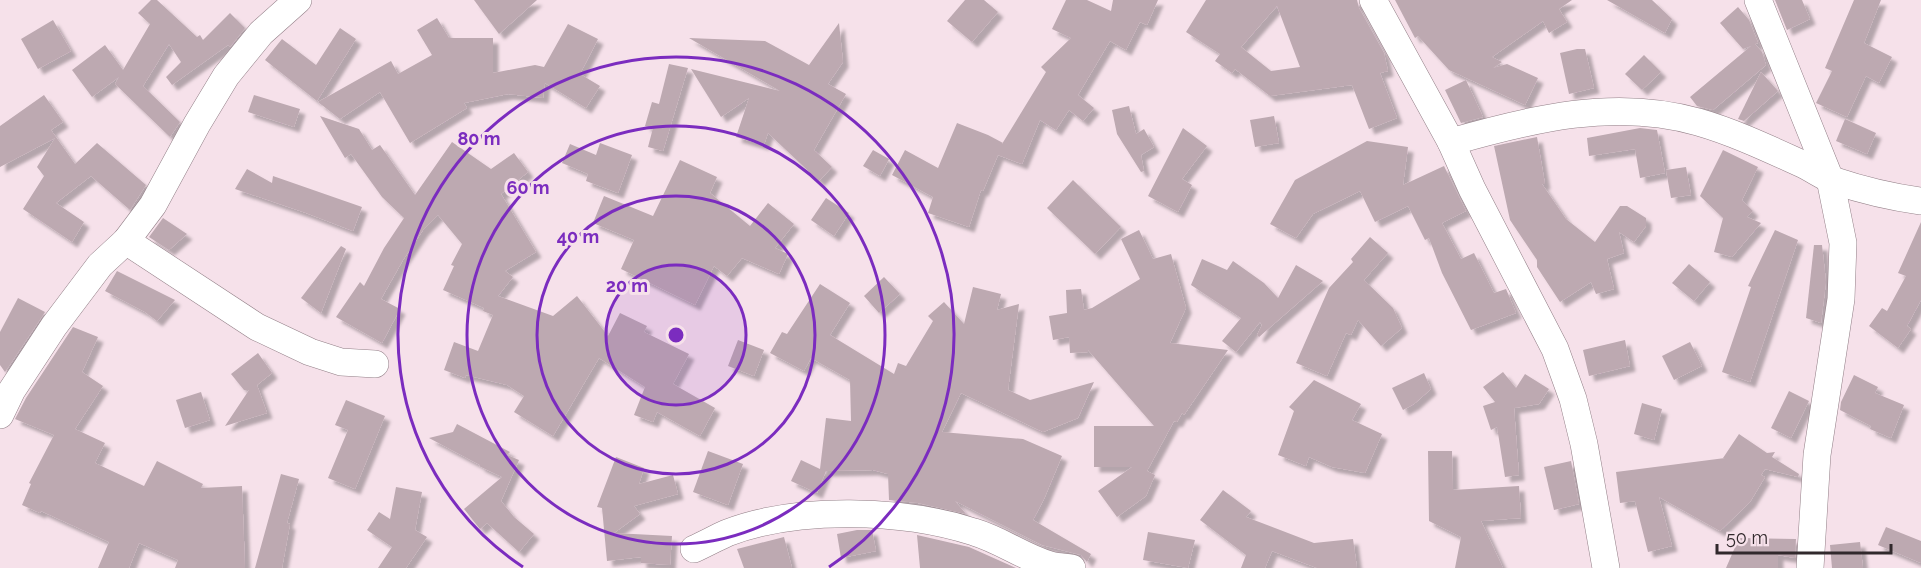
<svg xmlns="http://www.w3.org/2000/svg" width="1921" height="568" font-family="Raleway,sans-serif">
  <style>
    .building { fill: #bda9b1; fill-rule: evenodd; filter: url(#shadow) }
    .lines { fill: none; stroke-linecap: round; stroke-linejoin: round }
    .street-casing { stroke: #927f87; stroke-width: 28 }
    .street { stroke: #fff; stroke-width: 27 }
    .ring { fill: none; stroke: #7b2cbf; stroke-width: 3 }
    .centre { fill: #7b2cbf; stroke: #f6e1ea; stroke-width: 3 }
    .ring-label { font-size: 18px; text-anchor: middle; font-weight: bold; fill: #7b2cbf; stroke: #f6e1ea; stroke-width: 6; stroke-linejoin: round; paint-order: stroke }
  </style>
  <defs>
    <filter id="shadow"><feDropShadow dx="5.5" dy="5.5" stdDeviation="1.5" flood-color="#0004"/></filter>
  </defs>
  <rect width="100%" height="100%" fill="#f6e1ea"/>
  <g class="building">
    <polygon points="151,0 157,0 197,37 200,35 203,40 230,13 245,28 230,47 228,45 172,85 166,77 181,62 169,44 143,86 180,122 170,137 115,84 119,77 92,97 72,70 105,45 123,70 150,24 138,13"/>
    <polygon points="474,0 537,0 499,34"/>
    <polygon points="965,0 984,0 998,12 972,42 947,21"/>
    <polygon points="1066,0 1087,0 1111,11 1113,0 1158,0 1147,25 1140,22 1126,50 1110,41 1078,95 1094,108 1083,121 1069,110 1056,130 1040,120 1022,164 998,155 983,191 981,190 969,227 928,213 933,197 892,175 905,150 938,168 957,123 988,135 1003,143 1002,144 1046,72 1041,67 1071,38 1052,29"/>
    <path d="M1206,0H1357L1359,8L1384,53L1388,71L1380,73L1397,118L1369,129L1352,85L1270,96L1235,69L1232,73L1215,61L1220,54L1186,32ZM1277,6L1300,67L1271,71L1241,47Z"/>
    <polygon points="1395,0 1572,0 1559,9 1567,22 1549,33 1543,21 1492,57 1502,62 1493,68 1507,64 1538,78 1525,105 1449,70 1418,36 1415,38"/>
    <polygon points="1607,0 1652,0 1672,19 1665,33"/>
    <polygon points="1775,0 1802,0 1810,19 1787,30"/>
    <polygon points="1854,0 1881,0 1864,43 1892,57 1879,83 1866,76 1847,117 1816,103 1832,71 1825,68"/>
    <polygon points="1738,7 1749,20 1758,43 1755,44 1762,52 1766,65 1713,110 1697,106 1690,97 1751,46 1743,49 1720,23"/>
    <polygon points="437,18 449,38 493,38 493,73 535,65 544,67 568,24 598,39 580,74 600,86 586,108 545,83 543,98 508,94 464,103 467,108 410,143 380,92 340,119 318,102 391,61 398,74 432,55 417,30"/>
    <polygon points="53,20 71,51 38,69 21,39"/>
    <polygon points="839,23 843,62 828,84 846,94 814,150 832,167 819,181 768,133 764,145 736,137 749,98 721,117 691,69 780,91 689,38 765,41 809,65"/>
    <polygon points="340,28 356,39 317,101 265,60 282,39 316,65"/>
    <polygon points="1577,49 1585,49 1594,88 1569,94 1560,53"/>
    <polygon points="1644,55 1661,72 1642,90 1625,74"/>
    <polygon points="669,64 688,68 663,151 648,147 653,128 645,126 652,102 659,104"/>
    <polygon points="1761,72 1778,91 1744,121 1738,119"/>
    <polygon points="1466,80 1483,117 1461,123 1445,90"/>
    <polygon points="44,95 63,122 51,130 75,164 97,143 146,185 130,210 91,176 56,203 84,222 72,242 23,209 44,176 37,167 55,138 0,167 0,126"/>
    <polygon points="254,95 300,109 294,127 248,112"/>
    <polygon points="1129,106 1136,134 1144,129 1154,147 1141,155 1144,171 1141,172 1117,134 1112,110"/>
    <polygon points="320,116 359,129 372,150 380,145 415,195 452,142 491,169 514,153 528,172 501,194 536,252 505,271 513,277 498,296 553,316 577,296 608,336 620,313 647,326 644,332 689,354 673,384 715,408 700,436 657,412 653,422 634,415 645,387 599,358 553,436 514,412 524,396 507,385 466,375 465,378 444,370 454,342 478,351 493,315 483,311 484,308 443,290 454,266 451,265 462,244 438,215 423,230 403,260 381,299 400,309 382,343 336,317 360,282 364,286 384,248 404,218 382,197 351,154 345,158"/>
    <polygon points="1274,116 1279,143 1255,147 1250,120"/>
    <polygon points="1845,119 1876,133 1867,154 1836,141"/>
    <polygon points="1183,128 1207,146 1182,179 1192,185 1178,212 1148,196"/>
    <polygon points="1640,128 1657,130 1665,173 1640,178 1635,149 1589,156 1587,138"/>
    <polygon points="1537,137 1545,184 1542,184 1566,219 1595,242 1620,206 1627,206 1646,218 1646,226 1634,242 1619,232 1624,253 1607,259 1614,289 1596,294 1591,282 1560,302 1537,267 1537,260 1510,220 1494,146"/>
    <polygon points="1367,141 1408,147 1403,185 1444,166 1466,211 1442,223 1461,259 1474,253 1494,293 1506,289 1516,313 1471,330 1442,273 1429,238 1425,240 1408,206 1375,222 1360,191 1313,214 1296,238 1270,224 1295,180"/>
    <polygon points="600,143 632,155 618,193 586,181 588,174 562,163 570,144 596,155"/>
    <polygon points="873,150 889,159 880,176 863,166"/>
    <polygon points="1723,150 1758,167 1742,200 1753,211 1747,217 1761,223 1732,257 1714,252 1723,218 1700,196"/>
    <polygon points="680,160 717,177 710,193 750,226 768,203 794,224 775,248 788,254 779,274 742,258 727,276 714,266 695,305 621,269 634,240 593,223 604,196 653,216"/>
    <polygon points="1686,167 1691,195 1671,198 1666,170"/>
    <polygon points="247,169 272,183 273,176 362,207 353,231 306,213 235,189"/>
    <polygon points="1073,180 1121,227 1095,254 1047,208"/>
    <polygon points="826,198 849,213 834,236 811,220"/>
    <polygon points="163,218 187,234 169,250 149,237"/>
    <polygon points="1921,222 1921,300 1907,326 1911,329 1898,348 1869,326 1882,308 1887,311 1906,276 1898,273"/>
    <polygon points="1139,230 1153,259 1171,254 1186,308 1170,343 1228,350 1184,415 1182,413 1177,422 1174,421 1147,471 1155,475 1146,496 1117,517 1098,491 1132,467 1094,467 1094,426 1154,426 1088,350 1088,352 1070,353 1069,337 1053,340 1049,316 1067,313 1066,290 1081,289 1084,310 1092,308 1140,279 1121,239"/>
    <polygon points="1775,230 1798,240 1750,382 1722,372 1751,287 1748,286"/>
    <polygon points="1370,237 1388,253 1364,280 1393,308 1402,328 1381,346 1358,320 1351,335 1346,333 1327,376 1296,363 1329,288 1353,262 1351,259"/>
    <polygon points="1814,245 1822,245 1826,282 1821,323 1806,318"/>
    <polygon points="341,246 346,249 321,313 301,298"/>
    <polygon points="1202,259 1227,270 1233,261 1264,283 1278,298 1296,265 1323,281 1259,337 1257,335 1262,325 1260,322 1236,352 1222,341 1241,318 1191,285"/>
    <polygon points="1689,264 1710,282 1694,301 1672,283"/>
    <polygon points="117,271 175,300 157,321 145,312 105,291"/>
    <polygon points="884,277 900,294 879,313 864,296"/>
    <polygon points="820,284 850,303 830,335 894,374 898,363 906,366 933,321 928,316 944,302 964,324 973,287 1001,294 997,310 1019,304 1008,390 1030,400 1094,382 1078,418 1043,432 961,393 942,432 1023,439 1062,456 1044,499 1033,520 1091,554 1087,562 1081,555 1042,545 955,501 966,514 918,503 889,500 888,474 873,470 826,471 817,493 791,481 801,460 820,469 826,418 851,421 850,380 811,358 804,371 770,353 782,332 787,334"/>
    <polygon points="18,298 45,312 5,372 0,365 0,332"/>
    <polygon points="73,327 98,337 82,372 103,386 75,429 105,443 95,463 144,486 157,461 203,484 201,488 242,486 245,568 175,568 178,560 139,543 129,568 98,568 109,542 41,511 40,513 22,505 31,484 29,483 54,435 15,419 26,398"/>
    <polygon points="738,340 764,350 754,376 728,366"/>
    <polygon points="1625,340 1630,366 1589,376 1583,350"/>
    <polygon points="1690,342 1702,366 1674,380 1662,356"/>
    <polygon points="258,353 272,373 257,385 267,413 225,426 249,390 244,390 231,374"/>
    <polygon points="1503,372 1516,388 1525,374 1549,389 1539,404 1514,408 1519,475 1505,477 1497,427 1491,430 1483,406 1495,402 1483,387"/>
    <polygon points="1424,373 1431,389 1414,404 1403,410 1392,388"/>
    <polygon points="1854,375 1878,387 1875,393 1904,405 1891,438 1870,429 1871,426 1840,410 1841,402"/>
    <polygon points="1314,380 1361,404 1352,420 1382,434 1365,473 1332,467 1309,457 1306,466 1278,455 1294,411 1289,407"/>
    <polygon points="1789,391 1809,401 1791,438 1771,428"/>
    <polygon points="201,392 210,420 185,428 176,400"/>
    <polygon points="346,400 385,416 355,489 328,478 348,430 335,425"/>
    <polygon points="1642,403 1662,409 1654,440 1634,434"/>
    <polygon points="457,424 510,452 507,455 519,460 501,501 514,517 534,534 519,552 487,523 480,529 464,509 502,477 479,466 480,465 429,438 453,432"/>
    <polygon points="1739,434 1767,453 1775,452 1772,457 1799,474 1798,477 1765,469 1761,475 1765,477 1750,502 1720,531 1659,497 1672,546 1648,552 1635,501 1620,503 1616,472 1725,458 1723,458"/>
    <polygon points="708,451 743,464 728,505 693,492"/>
    <polygon points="1428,451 1452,451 1453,490 1519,486 1521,518 1481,521 1503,568 1455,568 1461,537 1429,521"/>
    <polygon points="616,457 644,468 639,484 673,475 678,494 634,506 640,514 614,533 672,536 670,565 641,563 641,557 607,561 602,508 597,507"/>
    <polygon points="1571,461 1579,504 1554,510 1544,467"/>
    <polygon points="281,474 299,479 287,523 290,524 282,568 255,568"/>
    <polygon points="396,487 422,492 415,530 427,537 406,568 378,568 392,547 367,530 379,512 390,519"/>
    <polygon points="1223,490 1251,511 1246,517 1314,543 1353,539 1357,568 1317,568 1272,551 1265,568 1241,568 1246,555 1200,520"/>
    <polygon points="1886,527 1921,541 1921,563 1878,545"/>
    <polygon points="857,530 872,530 876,551 841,558 837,534"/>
    <polygon points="1148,532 1195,540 1188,568 1143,560"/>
    <polygon points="917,535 969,547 1016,568 920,568"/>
    <polygon points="784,537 792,568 744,568 737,549"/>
    <polygon points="1739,538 1796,539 1795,558 1778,555 1778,568 1726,568"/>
    <polygon points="1860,542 1863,568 1832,568 1830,545"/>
  </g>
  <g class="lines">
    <g class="street-casing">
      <g id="street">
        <polyline points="1373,0 1451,142 1472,189 1555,349 1573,399 1584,444 1606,568"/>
        <polyline points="1758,0 1830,179 1843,243 1841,299 1817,455 1810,568"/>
        <path d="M1451,142C1531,119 1615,98 1698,122C1733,132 1767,148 1800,163C1811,168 1821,175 1832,180C1862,190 1890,197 1921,201"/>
        <polyline points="126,241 257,327 310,352 341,362 375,364"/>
        <polyline points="0,415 12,390 54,326 100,265 126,241 153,205 197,124 226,76 261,33 298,0"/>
        <path d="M694,549C705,544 716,538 727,533C797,506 903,509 974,532C1001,540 1023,557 1050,565C1057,567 1065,567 1072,568"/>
      </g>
    </g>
    <use href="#street" class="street"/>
  </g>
  <circle cx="676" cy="335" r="70" fill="#7b2cbf" fill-opacity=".12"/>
  <g class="ring">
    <circle cx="676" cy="335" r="70"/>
    <circle cx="676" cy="335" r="139"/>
    <circle cx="676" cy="335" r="209"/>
    <path d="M523 567A278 278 0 1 1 829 567"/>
  </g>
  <circle cx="676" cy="335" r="9" class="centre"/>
  <g class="ring-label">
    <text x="479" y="145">80 m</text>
    <text x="528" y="194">60 m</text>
    <text x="578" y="243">40 m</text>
    <text x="627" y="292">20 m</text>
  </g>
  <path d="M1717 544v9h174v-9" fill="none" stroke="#31292c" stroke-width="3"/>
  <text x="1726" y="544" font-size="18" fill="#31292c" stroke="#f6e1ea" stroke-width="4.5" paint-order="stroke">50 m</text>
</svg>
